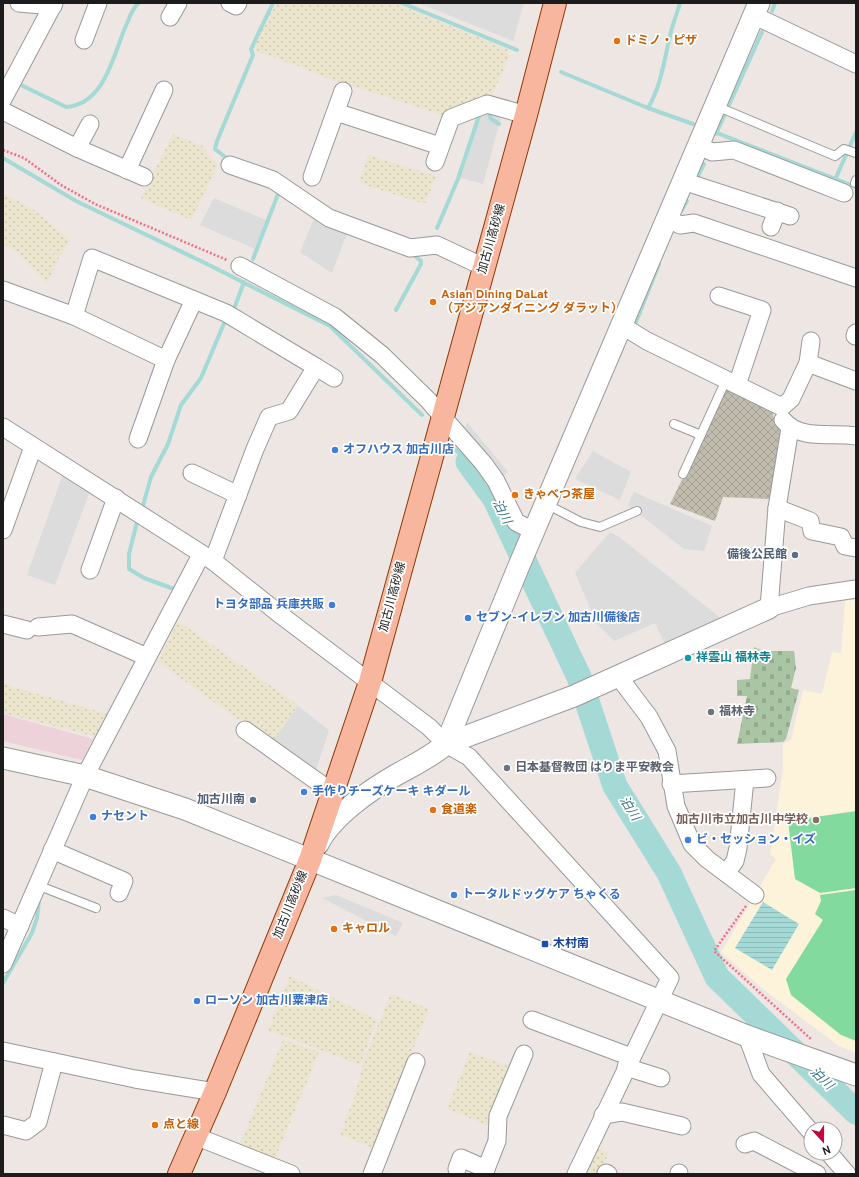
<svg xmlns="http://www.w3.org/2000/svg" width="859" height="1177" font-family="Overpass,'Noto Sans JP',sans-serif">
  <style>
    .commercial { fill: #eed2d9 }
    .education { fill: #fdf3db }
    .construction { fill: url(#construction-cross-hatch) }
    .farmland { fill: url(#farmland-dots) }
    .cemetery { fill: url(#cemetery-stones) }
    .pitch { fill: #83da9f }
    .parking { fill: #dcdcdc }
    .water { fill: url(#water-rules) }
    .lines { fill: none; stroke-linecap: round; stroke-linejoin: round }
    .stream { stroke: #a4d9d6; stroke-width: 4 }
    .river { stroke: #a4d9d6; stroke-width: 25 }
    .service-casing { stroke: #999; stroke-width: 10 }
    .minor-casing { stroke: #999; stroke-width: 19 }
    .tertiary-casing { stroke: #999; stroke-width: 23 }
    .primary-casing { stroke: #8e3906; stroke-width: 24 }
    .path { stroke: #f36d87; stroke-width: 2.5; stroke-dasharray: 2 2; stroke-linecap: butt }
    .service { stroke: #fff; stroke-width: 8 }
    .minor { stroke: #fff; stroke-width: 17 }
    .tertiary { stroke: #fff; stroke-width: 21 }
    .primary { stroke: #f7b69d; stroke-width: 22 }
    .food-dot { fill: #e8710a; stroke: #fff; stroke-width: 1.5 }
    .shop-dot { fill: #3f7fe0; stroke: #fff; stroke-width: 1.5 }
    .service-dot { fill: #5c6f8a; stroke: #fff; stroke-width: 1.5 }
    .culture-dot { fill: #0f9aa8; stroke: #fff; stroke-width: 1.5 }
    .worship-dot { fill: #6b7280; stroke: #fff; stroke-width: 1.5 }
    .education-dot { fill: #8d6e63; stroke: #fff; stroke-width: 1.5 }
    .transit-dot { fill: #1a4fb4; stroke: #fff; stroke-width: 1.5 }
    .labels { text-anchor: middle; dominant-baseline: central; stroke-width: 3.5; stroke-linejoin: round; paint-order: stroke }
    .food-label { font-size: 12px; font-weight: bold; fill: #c56008; stroke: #fff; text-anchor: start }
    .street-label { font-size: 12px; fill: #1c1c1c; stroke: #fff }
    .shop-label { font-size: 12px; font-weight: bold; fill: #366cbe; stroke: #fff; text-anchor: start }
    .service-label { font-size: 12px; font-weight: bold; fill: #4e5e75; stroke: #fff; text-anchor: end }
    .culture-label { font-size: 12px; font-weight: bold; fill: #0d838f; stroke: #fff; text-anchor: start }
    .worship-label { font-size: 12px; font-weight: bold; fill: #5b616d; stroke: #fff; text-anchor: start }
    .education-label { font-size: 12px; font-weight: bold; fill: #785e54; stroke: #fff; text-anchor: end }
    .transit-label { font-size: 12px; font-weight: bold; fill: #164399; stroke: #fff; text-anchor: start }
    .water-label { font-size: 13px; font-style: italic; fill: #417b89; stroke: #fff }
  </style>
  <defs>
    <pattern id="construction-cross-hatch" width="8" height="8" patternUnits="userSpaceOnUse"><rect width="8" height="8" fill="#c1bcae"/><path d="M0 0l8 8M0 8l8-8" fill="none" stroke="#a5a195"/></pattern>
    <pattern id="farmland-dots" width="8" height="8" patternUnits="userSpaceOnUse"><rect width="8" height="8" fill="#ece5ce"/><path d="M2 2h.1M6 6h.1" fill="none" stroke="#cac4b0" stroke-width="1.8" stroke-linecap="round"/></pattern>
    <pattern id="cemetery-stones" width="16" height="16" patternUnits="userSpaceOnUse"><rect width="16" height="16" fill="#a9c5a4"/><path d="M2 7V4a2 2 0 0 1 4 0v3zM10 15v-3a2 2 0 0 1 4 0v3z" fill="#91a98d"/></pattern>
    <pattern id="water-rules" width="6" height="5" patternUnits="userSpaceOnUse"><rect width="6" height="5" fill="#a4d9d6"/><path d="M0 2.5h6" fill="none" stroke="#8dbab7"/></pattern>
  </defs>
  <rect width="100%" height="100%" fill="#ede6e2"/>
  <polygon class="commercial" points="3,714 93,739 82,760 3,741"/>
  <polygon class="education" points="856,599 856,1053 839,1046 763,989 721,952 776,859 770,854 783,769 783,744 791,740 803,690 822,694 832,652 841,653 845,601"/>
  <polygon class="construction" points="729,384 774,408 773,416 784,430 771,499 723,497 715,521 670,504"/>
  <g class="farmland">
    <polygon points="276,3 394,3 507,49 509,57 494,91 489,98 455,112 442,115 318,75 304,68 258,52 253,47 267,15 272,11"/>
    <polygon points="173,134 202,146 218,165 191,220 141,198"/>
    <polygon points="368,155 436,176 425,204 359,183"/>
    <polygon points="3,193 34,210 70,240 59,258 29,232 3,218"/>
    <polygon points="3,218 30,234 59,259 47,283 17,252 3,244"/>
    <polygon points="178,621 298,705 272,743 158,662"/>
    <polygon points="3,684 108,714 97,737 3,713"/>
    <polygon points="290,976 377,1020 360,1065 268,1030"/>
    <polygon points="391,994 429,1009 373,1148 340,1134 354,1099 364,1060"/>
    <polygon points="283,1040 319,1052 275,1158 240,1144"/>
    <polygon points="470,1052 514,1068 492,1127 447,1109"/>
    <polygon points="591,1146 609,1152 599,1174 578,1174"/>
  </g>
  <polygon class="cemetery" points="754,647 768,653 770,651 794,651 796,668 791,688 799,690 786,739 783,742 737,744 747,696 737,696 737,680 750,679"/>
  <g class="pitch">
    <polygon points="856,811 856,888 820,893 795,879 788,821"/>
    <polygon points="856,890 856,1041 841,1035 791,995 786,979 823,920 815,914 821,901 820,895"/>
  </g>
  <g class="parking">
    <polygon points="418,3 524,3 513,41"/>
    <polygon points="490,111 501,117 483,184 461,178 480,117"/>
    <polygon points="214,198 268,221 255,249 200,225"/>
    <polygon points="314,219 347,233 332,273 300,252"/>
    <polygon points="467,422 508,472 498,480 464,434"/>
    <polygon points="593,451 631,472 620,500 575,479"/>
    <polygon points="63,474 90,491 55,585 27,575"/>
    <polygon points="634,492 712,526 704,551 684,549 628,505"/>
    <polygon points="610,532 619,537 724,621 666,646 655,623 614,641 597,624 575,573"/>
    <polygon points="298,706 329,730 314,776 271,744"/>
    <polygon points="336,895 403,923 396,936 322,898"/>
  </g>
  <polygon class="water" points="763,902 799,924 772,970 735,948"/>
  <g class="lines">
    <g class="stream">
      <polyline points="402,3 517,50"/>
      <polyline points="772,11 775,3"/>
      <polyline points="561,72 648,108 693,124"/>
      <path d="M17,83L66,107C107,104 114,50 128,21C131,14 133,7 139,3"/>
      <path d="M648,108C661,86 664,61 670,36C672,25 677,14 680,3"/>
      <polyline points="488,110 491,119 499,124"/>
      <polyline points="717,133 856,187"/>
      <polyline points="716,134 762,32"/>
      <polyline points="3,158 76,201 207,264 330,326 422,415"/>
      <polyline points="229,160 215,149 217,141 253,55 251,49 273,3"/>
      <polyline points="696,180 704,164"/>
      <polyline points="835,180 856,132"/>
      <polyline points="681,211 687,201"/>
      <polyline points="437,228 458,179 479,116"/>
      <polyline points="253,259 278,194 278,190"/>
      <polyline points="234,309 244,282"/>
      <polyline points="396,310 421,264 421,261 414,255"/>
      <polyline points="634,327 659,264"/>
      <polyline points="455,449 468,462"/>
      <polyline points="142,509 151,477 168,444 181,405 201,378 225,321"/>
      <polyline points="138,518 129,554 129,569 144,578 174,589"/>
      <polyline points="3,983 32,933 37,918 39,900"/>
    </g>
    <polyline class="river" points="468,462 495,499 579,677 615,786 669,873 717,977 856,1112"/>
    <g class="service-casing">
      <g id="service">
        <polyline points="716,106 835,156 844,149 856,153"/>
        <polyline points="855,183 856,180"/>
        <polyline points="674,424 701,435"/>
        <polyline points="683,474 726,380"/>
        <polyline points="546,504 581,522 600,527 637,511"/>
        <polyline points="37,885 96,908"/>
      </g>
    </g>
    <g class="minor-casing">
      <g id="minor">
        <polyline points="19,3 53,6"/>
        <polyline points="230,3 236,6 238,3"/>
        <polyline points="753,15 856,64"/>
        <polyline points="170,17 178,3"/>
        <polyline points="84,40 98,3"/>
        <polyline points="3,99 54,3"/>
        <polyline points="3,111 77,148 144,177"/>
        <polyline points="336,112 440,146"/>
        <polyline points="698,145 712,152 734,150 844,193"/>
        <polyline points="77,148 90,124"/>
        <polyline points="435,162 451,118 487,104 526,115"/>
        <polyline points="230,165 273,180 329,218 410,248 437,245 484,267"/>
        <polyline points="127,170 164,90"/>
        <polyline points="312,177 343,91"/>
        <polyline points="683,181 790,216"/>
        <polyline points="667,218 680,225 694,223 856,278"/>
        <polyline points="771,227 777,211"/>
        <polyline points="240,266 335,317 382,355 428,400 484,464 496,481 516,522 533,531"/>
        <polyline points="3,290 74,316 166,360"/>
        <polyline points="719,296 762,310 737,385"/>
        <polyline points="74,316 92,258 226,313 316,367 289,411 269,417 255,449 213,561"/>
        <polyline points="621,325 647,341 782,407 791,399 808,363 856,381"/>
        <polyline points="855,336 856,333"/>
        <polyline points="808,363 811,341"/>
        <polyline points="316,367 334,378"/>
        <path d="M783,420C800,441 832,432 856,436"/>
        <polyline points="3,427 213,561 282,616 429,727 446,744 469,757 670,978 576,1174"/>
        <polyline points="790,428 777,508 769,608 809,596 856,589"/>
        <polyline points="138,439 166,360 194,300"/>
        <polyline points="192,473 238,495"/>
        <polyline points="777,508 810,521 812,531 841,537 845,546 856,548"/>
        <polyline points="3,530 33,447"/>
        <polyline points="90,570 116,498"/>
        <polyline points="3,624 27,630"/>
        <polyline points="38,627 72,624 147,657"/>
        <polyline points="618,676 649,717 667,751 676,806 692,844 707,859 755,895"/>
        <polyline points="245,730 332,792"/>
        <polyline points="671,784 767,778"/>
        <polyline points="52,850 124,881 119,893"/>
        <polyline points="726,873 735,861 738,848 745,780"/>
        <polyline points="3,918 20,926"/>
        <polyline points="3,964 85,776 201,555"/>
        <polyline points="532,1020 631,1057"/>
        <polyline points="747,1036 761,1074 811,1132"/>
        <polyline points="3,1051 135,1079 215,1092"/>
        <polyline points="626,1067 661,1078"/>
        <polyline points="603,1115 622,1112 682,1126"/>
        <polyline points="3,1125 26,1131 38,1122 54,1062"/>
        <polyline points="195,1136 291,1174"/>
        <polyline points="745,1144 754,1141 817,1174"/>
        <polyline points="829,1153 847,1174"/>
        <polyline points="457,1169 461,1158 486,1169"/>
        <polyline points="606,1173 608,1174"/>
        <polyline points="372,1174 416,1062"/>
        <polyline points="484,1174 497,1141 498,1116 524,1054"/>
        <polyline points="679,1174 679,1173"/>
      </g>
    </g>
    <g class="tertiary-casing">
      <g id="tertiary">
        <polyline points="446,744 574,696 769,608"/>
        <polyline points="3,758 85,776 185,809 747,1036 856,1075"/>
        <path d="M318,844C332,816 370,790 396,775C414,765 431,757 446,744L518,568L759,3"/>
      </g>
    </g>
    <g class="primary-casing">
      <polyline id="primary" points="179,1174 215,1092 310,860 370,682 526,115 555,3"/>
    </g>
    <g class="path">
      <polyline points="3,150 24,158 61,185 95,204 227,260"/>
      <polyline points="746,906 714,951 812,1040"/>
    </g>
    <use href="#service" class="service"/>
    <use href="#minor" class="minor"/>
    <use href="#tertiary" class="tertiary"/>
    <use href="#primary" class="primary"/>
  </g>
  <g class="food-dot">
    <circle cx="617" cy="41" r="4"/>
    <circle cx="433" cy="302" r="4"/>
    <circle cx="515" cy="495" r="4"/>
    <circle cx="433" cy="810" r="4"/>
    <circle cx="334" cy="929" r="4"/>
    <circle cx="155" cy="1125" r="4"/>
  </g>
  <g class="shop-dot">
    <circle cx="335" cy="450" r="4"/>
    <circle cx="332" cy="605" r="4"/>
    <circle cx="468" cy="618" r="4"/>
    <circle cx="304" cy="792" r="4"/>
    <circle cx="93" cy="817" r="4"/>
    <circle cx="688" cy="840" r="4"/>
    <circle cx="454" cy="895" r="4"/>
    <circle cx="197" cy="1001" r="4"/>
  </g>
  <g class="service-dot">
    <circle cx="795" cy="555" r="4"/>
    <circle cx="253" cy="800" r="4"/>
  </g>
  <circle class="culture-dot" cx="688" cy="658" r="4"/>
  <g class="worship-dot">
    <circle cx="711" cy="712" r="4"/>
    <circle cx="507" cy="768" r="4"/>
  </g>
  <circle class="education-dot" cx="816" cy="820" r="4"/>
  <rect class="transit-dot" x="541" y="940" width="8" height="8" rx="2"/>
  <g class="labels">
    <g class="food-label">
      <text x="625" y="41">ドミノ・ピザ</text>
      <text x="441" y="295">Asian Dining DaLat<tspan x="441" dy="14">（アジアンダイニング ダラット）</tspan></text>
      <text x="523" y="495">きゃべつ茶屋</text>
      <text x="441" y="810">食道楽</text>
      <text x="342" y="929">キャロル</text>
      <text x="163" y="1125">点と線</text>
    </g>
    <g class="street-label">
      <text transform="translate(492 239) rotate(-74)">加古川高砂線</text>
      <text transform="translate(393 597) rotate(-75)">加古川高砂線</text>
      <text transform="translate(291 905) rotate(-68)">加古川高砂線</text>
    </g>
    <g class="shop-label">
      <text x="343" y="450">オフハウス 加古川店</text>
      <text x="324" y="605" text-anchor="end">トヨタ部品 兵庫共販</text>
      <text x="476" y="618">セブン-イレブン 加古川備後店</text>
      <text x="312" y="792">手作りチーズケーキ キダール</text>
      <text x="101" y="817">ナセント</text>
      <text x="696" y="840">ビ・セッション・イズ</text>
      <text x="462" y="895">トータルドッグケア ちゃくる</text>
      <text x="205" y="1001">ローソン 加古川粟津店</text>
    </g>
    <g class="service-label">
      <text x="787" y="555">備後公民館</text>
      <text x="245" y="800">加古川南</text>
    </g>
    <g class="culture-label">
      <text x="696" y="658">祥雲山 福林寺</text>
    </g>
    <g class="worship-label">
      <text x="719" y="712">福林寺</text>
      <text x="515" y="768">日本基督教団 はりま平安教会</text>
    </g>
    <g class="education-label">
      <text x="808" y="820">加古川市立加古川中学校</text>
    </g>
    <g class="transit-label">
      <text x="553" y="944">木村南</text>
    </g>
    <g class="water-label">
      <text transform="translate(501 512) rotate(63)">泊川</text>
      <text transform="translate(629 809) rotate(58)">泊川</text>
      <text transform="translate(821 1079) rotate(44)">泊川</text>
    </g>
  </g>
  <rect width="859" height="1177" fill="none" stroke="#1c1c1c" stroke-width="8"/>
  <g transform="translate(823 1141) rotate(159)"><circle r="19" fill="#ffffff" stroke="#a4a4a4"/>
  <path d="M0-3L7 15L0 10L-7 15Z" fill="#c0083f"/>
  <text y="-6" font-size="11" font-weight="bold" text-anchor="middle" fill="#1c1c1c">N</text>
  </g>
</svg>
